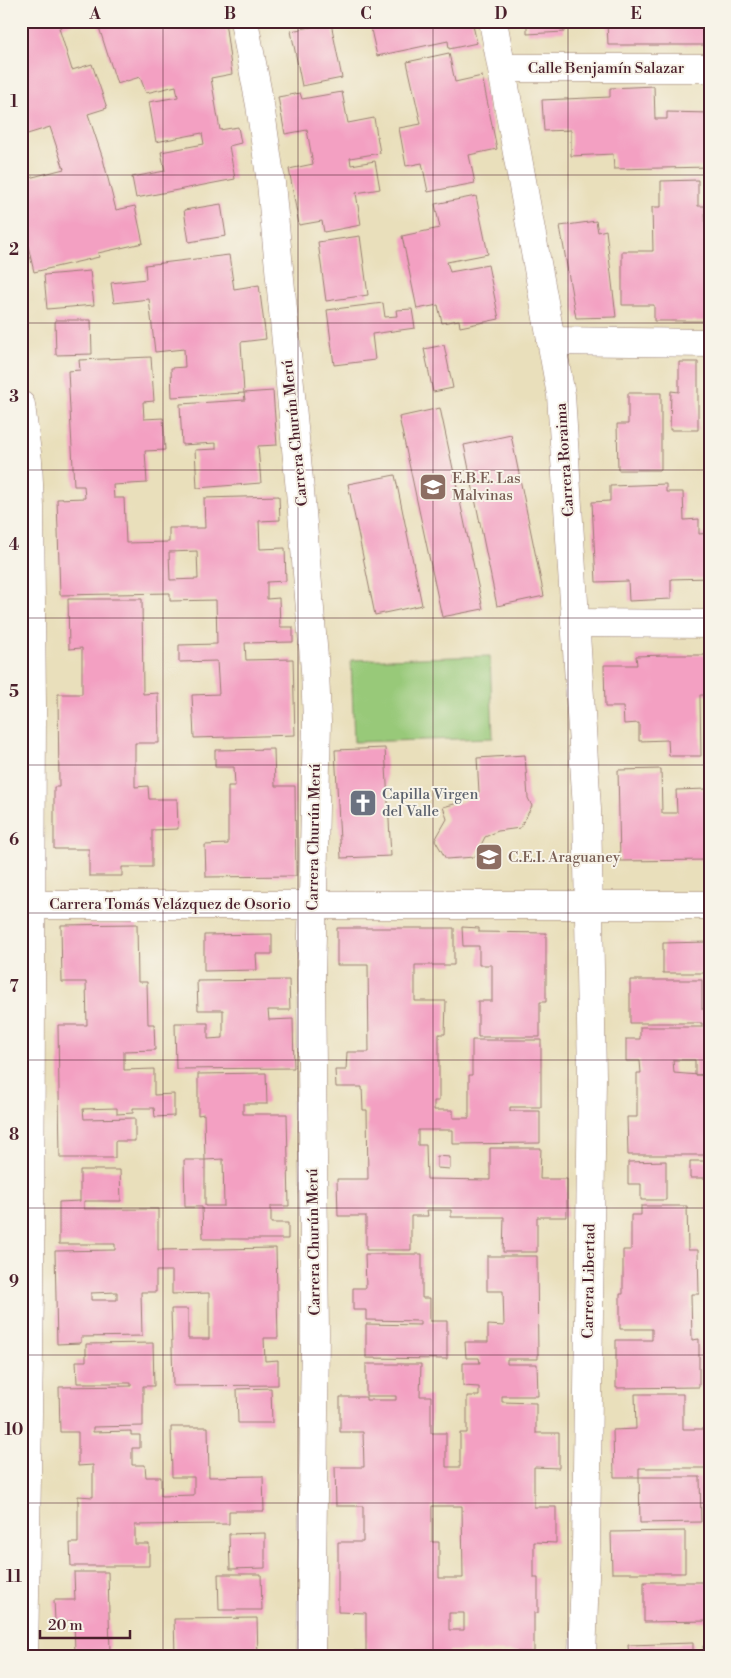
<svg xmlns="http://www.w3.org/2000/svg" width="731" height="1678" font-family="'Libre Bodoni',serif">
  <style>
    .green { fill: #98c979; stroke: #717452 }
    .building { fill: #f3a0c2; fill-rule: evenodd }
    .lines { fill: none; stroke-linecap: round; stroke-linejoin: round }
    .street-casing { stroke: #9a7f73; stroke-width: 29 }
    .street { stroke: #fff; stroke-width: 28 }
    .grid { fill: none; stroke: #4a1f2b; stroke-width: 1; stroke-opacity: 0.55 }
    .labels { text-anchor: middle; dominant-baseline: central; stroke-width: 4; stroke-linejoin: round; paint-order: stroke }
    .street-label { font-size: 15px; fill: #4a1f2b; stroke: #f7f3e8 }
    .education-label { font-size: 15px; fill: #785e54; stroke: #f7f3e8; text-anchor: start }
    .worship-label { font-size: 15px; fill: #5b616d; stroke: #f7f3e8; text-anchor: start }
    .neatline { fill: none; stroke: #4a1f2b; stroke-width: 2 }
    .grid-label { font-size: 16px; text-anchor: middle; font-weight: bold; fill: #4a1f2b }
  </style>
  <rect width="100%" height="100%" fill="#f7f3e8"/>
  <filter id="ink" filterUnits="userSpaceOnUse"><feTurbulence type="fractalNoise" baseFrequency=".02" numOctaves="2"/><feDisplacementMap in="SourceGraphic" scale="10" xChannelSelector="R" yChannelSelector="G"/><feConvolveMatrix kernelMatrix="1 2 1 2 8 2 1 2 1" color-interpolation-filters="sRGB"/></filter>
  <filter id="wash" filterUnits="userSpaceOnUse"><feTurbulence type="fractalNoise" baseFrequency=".0096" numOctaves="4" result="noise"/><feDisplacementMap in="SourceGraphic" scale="20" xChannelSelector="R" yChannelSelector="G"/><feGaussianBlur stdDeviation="1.12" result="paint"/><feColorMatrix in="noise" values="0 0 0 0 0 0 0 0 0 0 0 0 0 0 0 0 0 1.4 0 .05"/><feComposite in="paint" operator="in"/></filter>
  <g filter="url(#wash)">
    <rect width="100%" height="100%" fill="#e9dfbb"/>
    <polygon class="green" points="490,656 493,738 354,742 351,660"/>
    <g id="blocks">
      <g class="building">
        <polygon points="21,21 79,21 59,28 72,70 92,64 107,108 88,114 103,159 116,210 135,206 143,243 98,253 99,257 34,272 21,216 21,180 64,169 50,127 21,136"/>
        <polygon points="97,21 225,21 232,74 211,78 220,130 238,127 241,143 229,146 235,179 136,198 132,177 165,171 161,152 204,144 202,133 156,142 149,102 178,97 176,86 146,93 140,77 117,84"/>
        <polygon points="369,21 472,21 477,43 449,49 448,41 377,56"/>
        <polygon points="527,21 579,21 579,23 564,24 564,32 527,34"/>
        <polygon points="607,21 710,21 710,45 608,45"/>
        <polygon points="331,23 342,78 302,86 291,31"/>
        <polygon points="449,53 455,82 482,76 497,149 469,155 475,183 428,192 422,163 406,166 399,128 421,124 407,62"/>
        <polygon points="654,86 655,119 667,119 667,112 710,113 710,167 614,169 613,154 571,156 571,130 544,131 542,100 610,97 610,88"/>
        <polygon points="342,92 348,123 374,118 380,153 350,158 351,165 375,161 380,189 356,193 361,225 324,232 322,221 299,225 289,169 313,164 307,130 285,134 278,97 300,93 302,99"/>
        <polygon points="698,180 698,206 705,206 706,255 710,255 710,321 654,321 654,305 622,305 622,251 653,251 652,207 661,207 661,181"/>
        <polygon points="476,196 488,254 447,262 450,272 488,265 499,319 460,327 459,320 442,323 438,305 417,309 402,236 440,228 435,204"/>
        <polygon points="221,204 226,236 189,242 184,210"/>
        <polygon points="596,221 598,232 606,230 616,317 576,318 560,226"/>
        <polygon points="360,236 368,295 326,301 318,242"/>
        <polygon points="229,255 234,289 259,285 266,339 241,342 244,393 273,391 277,445 258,446 261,483 197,488 195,450 216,449 216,443 182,445 180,404 245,400 244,393 172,397 171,368 185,367 184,349 155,352 149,299 114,303 111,283 146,279 145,265"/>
        <polygon points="90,271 94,305 47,309 44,275"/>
        <polygon points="383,303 385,317 397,316 396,310 412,309 415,328 372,334 375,360 334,365 327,310"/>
        <polygon points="55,320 91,320 92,354 56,355"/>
        <polygon points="444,345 453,388 433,392 424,349"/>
        <path d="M151,357L154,401L143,402L144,419L163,418L165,450L145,451L147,483L113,485L114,498H124L126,543L169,542V528H205L204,498L279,496L280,520L259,521L260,549L285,548L286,581L267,582V599L279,598L280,627H293V642L245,643L246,660L293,659L295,735L194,738L192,695L219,694L217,661L179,662V645L217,644L216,600L170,601V593L60,595L57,499L85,498L84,486H74L68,371L80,370L79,360ZM197,551L198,579L170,580L169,552Z"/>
        <polygon points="679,362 698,362 698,430 670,430 671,391 679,392"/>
        <polygon points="628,393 661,393 661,470 618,470 617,424 628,424"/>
        <polygon points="440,408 483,609 442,617 399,417"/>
        <polygon points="511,435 544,596 497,606 464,445"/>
        <polygon points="395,475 422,605 375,615 348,484"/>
        <polygon points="666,484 666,492 683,492 684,520 699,519 699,534 710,533 710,578 671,579 671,599 629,601 628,581 596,582 592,502 610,501 610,486"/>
        <polygon points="68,599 142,599 143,694 158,693 159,743 135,743 135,787 148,786 149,799 177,799 178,829 152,830 152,867 122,867 122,876 89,876 89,849 54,849 54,787 59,787 58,694 82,694 82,648 69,649"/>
        <polygon points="665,655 710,655 710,695 700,695 701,756 669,756 668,740 639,741 639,723 624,724 623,707 605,707 604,665 637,665 636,656"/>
        <polygon points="385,748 391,856 341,858 335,750"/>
        <polygon points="274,749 275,786 295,786 296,876 206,877 205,845 228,844 228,786 235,786 234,767 215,767 215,750"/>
        <polygon points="525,755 528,798 532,806 520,828 498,831 485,837 475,857 446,859 435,840 447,819 443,807 462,802 479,792 477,758"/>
        <polygon points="661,769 662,813 677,813 676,790 707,789 709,860 620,861 618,770"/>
        <polygon points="137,924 138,982 147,982 148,1024 154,1024 155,1050 124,1051 124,1070 154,1069 154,1095 174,1094 174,1116 155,1117 154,1108 133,1108 133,1113 117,1114 117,1108 83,1109 84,1119 135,1118 135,1141 115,1141 115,1158 60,1158 58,1025 87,1025 86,982 62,982 61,925"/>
        <polygon points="462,927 479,928 479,932 546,933 546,1002 540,1002 540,1037 478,1037 478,1001 492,1001 492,965 479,965 479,946 463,946"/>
        <polygon points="337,928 454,928 454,965 415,965 415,1001 446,1001 445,1034 439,1034 439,1101 434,1101 434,1110 453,1110 453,1118 469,1118 469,1075 472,1075 472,1040 541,1040 541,1107 510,1107 510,1111 540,1111 540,1143 453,1144 453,1130 418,1130 418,1145 426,1145 427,1179 490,1180 490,1148 541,1148 540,1179 567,1179 567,1217 537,1217 537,1252 503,1252 504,1217 451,1217 451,1210 427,1210 428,1216 411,1216 411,1250 366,1250 366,1216 338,1216 337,1179 368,1179 367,1110 363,1110 362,1087 336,1087 335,1070 346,1070 347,1052 369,1052 368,965 337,965"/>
        <polygon points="272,934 272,954 256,954 257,970 204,971 204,935"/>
        <polygon points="709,942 710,973 663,973 663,943"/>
        <polygon points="289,980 290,1010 268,1010 269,1020 293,1019 294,1068 176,1069 175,1023 208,1023 208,1039 223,1038 223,1010 198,1010 197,981"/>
        <polygon points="630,980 702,980 702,1009 710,1009 710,1074 695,1075 695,1060 673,1060 674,1073 710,1076 710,1155 628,1155 627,1117 637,1117 637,1073 641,1073 640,1061 626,1061 626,1039 640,1039 640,1027 702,1027 702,1023 630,1023"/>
        <polygon points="266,1073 267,1104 243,1104 243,1114 287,1114 289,1206 271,1206 271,1223 288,1223 288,1239 203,1239 202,1207 185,1207 184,1160 205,1160 205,1206 224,1206 223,1159 205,1160 204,1114 198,1115 198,1074"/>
        <polygon points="437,1156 450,1157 450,1169 437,1168"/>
        <polygon points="666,1161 666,1200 641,1200 641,1184 628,1184 628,1162"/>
        <polygon points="690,1161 710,1161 710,1211 707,1211 706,1178 690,1178"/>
        <path d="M80,1170H120L121,1201H84V1209H158V1250L276,1248L278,1338H264L265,1361L278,1360V1385L173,1386L171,1309H188V1339H209V1293L172,1294V1271H156V1292H141L142,1336L81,1337V1343L57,1344L55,1251L115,1250V1244H59V1202L80,1201ZM117,1292V1300H91V1293Z"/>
        <polygon points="641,1206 687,1206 688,1250 698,1250 699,1294 691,1294 692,1340 699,1339 699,1387 616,1388 616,1340 652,1340 652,1329 620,1329 620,1294 623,1294 623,1250 631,1250 631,1215 641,1215"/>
        <polygon points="365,1254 422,1254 422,1298 430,1298 430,1321 447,1321 447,1359 366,1358 366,1324 420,1325 420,1321 366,1320 366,1310 353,1310 353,1288 366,1288"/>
        <path d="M487,1256H537L538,1359H507V1364H537L538,1396H502V1402L536,1403V1433H559V1468L534,1467V1507H556V1543L534,1542V1578H538V1613H534V1652L449,1651V1657H332V1651H366V1613L338,1612V1542H363V1506H336L335,1467H364L363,1432H340V1397H366V1400H396V1396H366V1364H421L420,1396H431V1433H446V1467H460V1433H467V1396H479V1387L463,1386V1363H480L479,1358H466L465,1342H488V1325L504,1326L503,1291H487ZM432,1506H462L463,1578H439V1542H432ZM449,1613H464V1630H449Z"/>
        <polygon points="153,1343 154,1386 143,1386 143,1426 93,1427 93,1432 131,1431 131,1435 140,1435 140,1448 132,1448 132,1465 145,1465 146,1477 161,1477 161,1496 194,1495 194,1477 172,1477 171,1427 208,1427 209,1477 263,1476 264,1511 229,1511 229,1524 135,1525 135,1544 149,1544 149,1566 71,1566 70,1543 78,1543 78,1496 93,1497 93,1465 78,1466 78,1432 60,1432 59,1387 131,1386 131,1383 77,1383 76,1361 86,1361 86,1344"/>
        <polygon points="271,1388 272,1423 238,1423 237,1389"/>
        <polygon points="635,1394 683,1394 683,1429 710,1429 710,1468 639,1468 639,1477 700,1477 701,1522 640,1523 639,1477 614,1477 613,1430 636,1429"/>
        <polygon points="685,1531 685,1573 612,1573 611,1532"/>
        <polygon points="265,1533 265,1568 230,1569 229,1534"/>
        <polygon points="74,1572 108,1572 110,1653 75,1653 74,1621 55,1621 54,1600 75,1600"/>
        <polygon points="218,1574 261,1574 262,1610 219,1610"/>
        <polygon points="644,1582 708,1582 709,1621 644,1622"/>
        <polygon points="257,1618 258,1657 175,1655 174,1619"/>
        <polygon points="693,1643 693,1657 629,1657 628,1645"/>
        <polygon points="710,1645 710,1657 704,1657 703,1646"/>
        <rect x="467" y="1655" width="50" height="2"/>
      </g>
    </g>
  </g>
  <g filter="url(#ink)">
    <use href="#blocks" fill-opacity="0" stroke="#9a7f73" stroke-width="1"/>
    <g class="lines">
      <g class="street-casing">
        <g id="street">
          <polyline points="244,21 260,105 271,183 302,512 315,670 317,722 311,978 315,1334 311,1657"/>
          <polyline points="493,21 561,395 587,809 592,1076 586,1549 582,1657"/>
          <polyline points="502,68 710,68"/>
          <polyline points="551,341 710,343"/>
          <polyline points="21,405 28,461 30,507 32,707 30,1292 24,1657"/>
          <polyline points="575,623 710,624"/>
          <polyline points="21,905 710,905"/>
        </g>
      </g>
      <use href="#street" class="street"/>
    </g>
  </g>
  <path class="grid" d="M163,21V1657M298,21V1657M433,21V1657M568,21V1657M21,175H710M21,323H710M21,470H710M21,618H710M21,765H710M21,913H710M21,1060H710M21,1208H710M21,1355H710M21,1503H710"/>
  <defs>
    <g id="school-square" transform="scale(1.4375)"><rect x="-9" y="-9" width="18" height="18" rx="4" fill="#8d6e63" stroke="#f7f3e8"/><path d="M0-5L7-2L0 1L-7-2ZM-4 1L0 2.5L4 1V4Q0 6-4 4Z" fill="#fff"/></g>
    <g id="church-square" transform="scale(1.4375)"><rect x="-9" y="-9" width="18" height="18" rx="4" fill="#6b7280" stroke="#f7f3e8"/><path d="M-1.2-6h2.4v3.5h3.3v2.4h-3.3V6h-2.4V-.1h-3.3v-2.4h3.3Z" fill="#fff"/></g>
  </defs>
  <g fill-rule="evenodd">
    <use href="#school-square" x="433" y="487"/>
    <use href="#church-square" x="363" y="803"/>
    <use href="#school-square" x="489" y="857"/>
  </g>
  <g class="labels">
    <g class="street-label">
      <text x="606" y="68">Calle Benjamín Salazar</text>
      <text transform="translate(295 433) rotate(-96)">Carrera Churún Merú</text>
      <text transform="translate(565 460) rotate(-94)">Carrera Roraima</text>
      <text transform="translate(314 837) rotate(-89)">Carrera Churún Merú</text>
      <text x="170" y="904">Carrera Tomás Velázquez de Osorio</text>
      <text transform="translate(314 1242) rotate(-91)">Carrera Churún Merú</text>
      <text transform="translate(589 1281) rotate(-89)">Carrera Libertad</text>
    </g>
    <g class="education-label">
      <text x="452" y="478">E.B.E. Las<tspan x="452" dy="17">Malvinas</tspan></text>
      <text x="508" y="857">C.E.I. Araguaney</text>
    </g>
    <g class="worship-label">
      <text x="382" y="794">Capilla Virgen<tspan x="382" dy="17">del Valle</tspan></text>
    </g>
  </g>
  <rect width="731" height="1678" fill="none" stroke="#f7f3e8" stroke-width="55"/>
  <path d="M40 1630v8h90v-8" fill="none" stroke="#4a1f2b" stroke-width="2.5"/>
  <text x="48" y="1630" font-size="15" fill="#4a1f2b" stroke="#f7f3e8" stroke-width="4" paint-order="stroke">20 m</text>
  <rect x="28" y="28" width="676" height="1622" class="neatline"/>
  <g class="grid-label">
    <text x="95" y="19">A</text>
    <text x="230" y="19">B</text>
    <text x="366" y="19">C</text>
    <text x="501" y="19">D</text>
    <text x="636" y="19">E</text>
    <text x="14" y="107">1</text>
    <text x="14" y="255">2</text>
    <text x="14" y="402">3</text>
    <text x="14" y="550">4</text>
    <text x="14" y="697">5</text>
    <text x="14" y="845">6</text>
    <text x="14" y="992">7</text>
    <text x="14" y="1140">8</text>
    <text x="14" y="1287">9</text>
    <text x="14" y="1435">10</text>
    <text x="14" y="1582">11</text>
  </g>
</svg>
